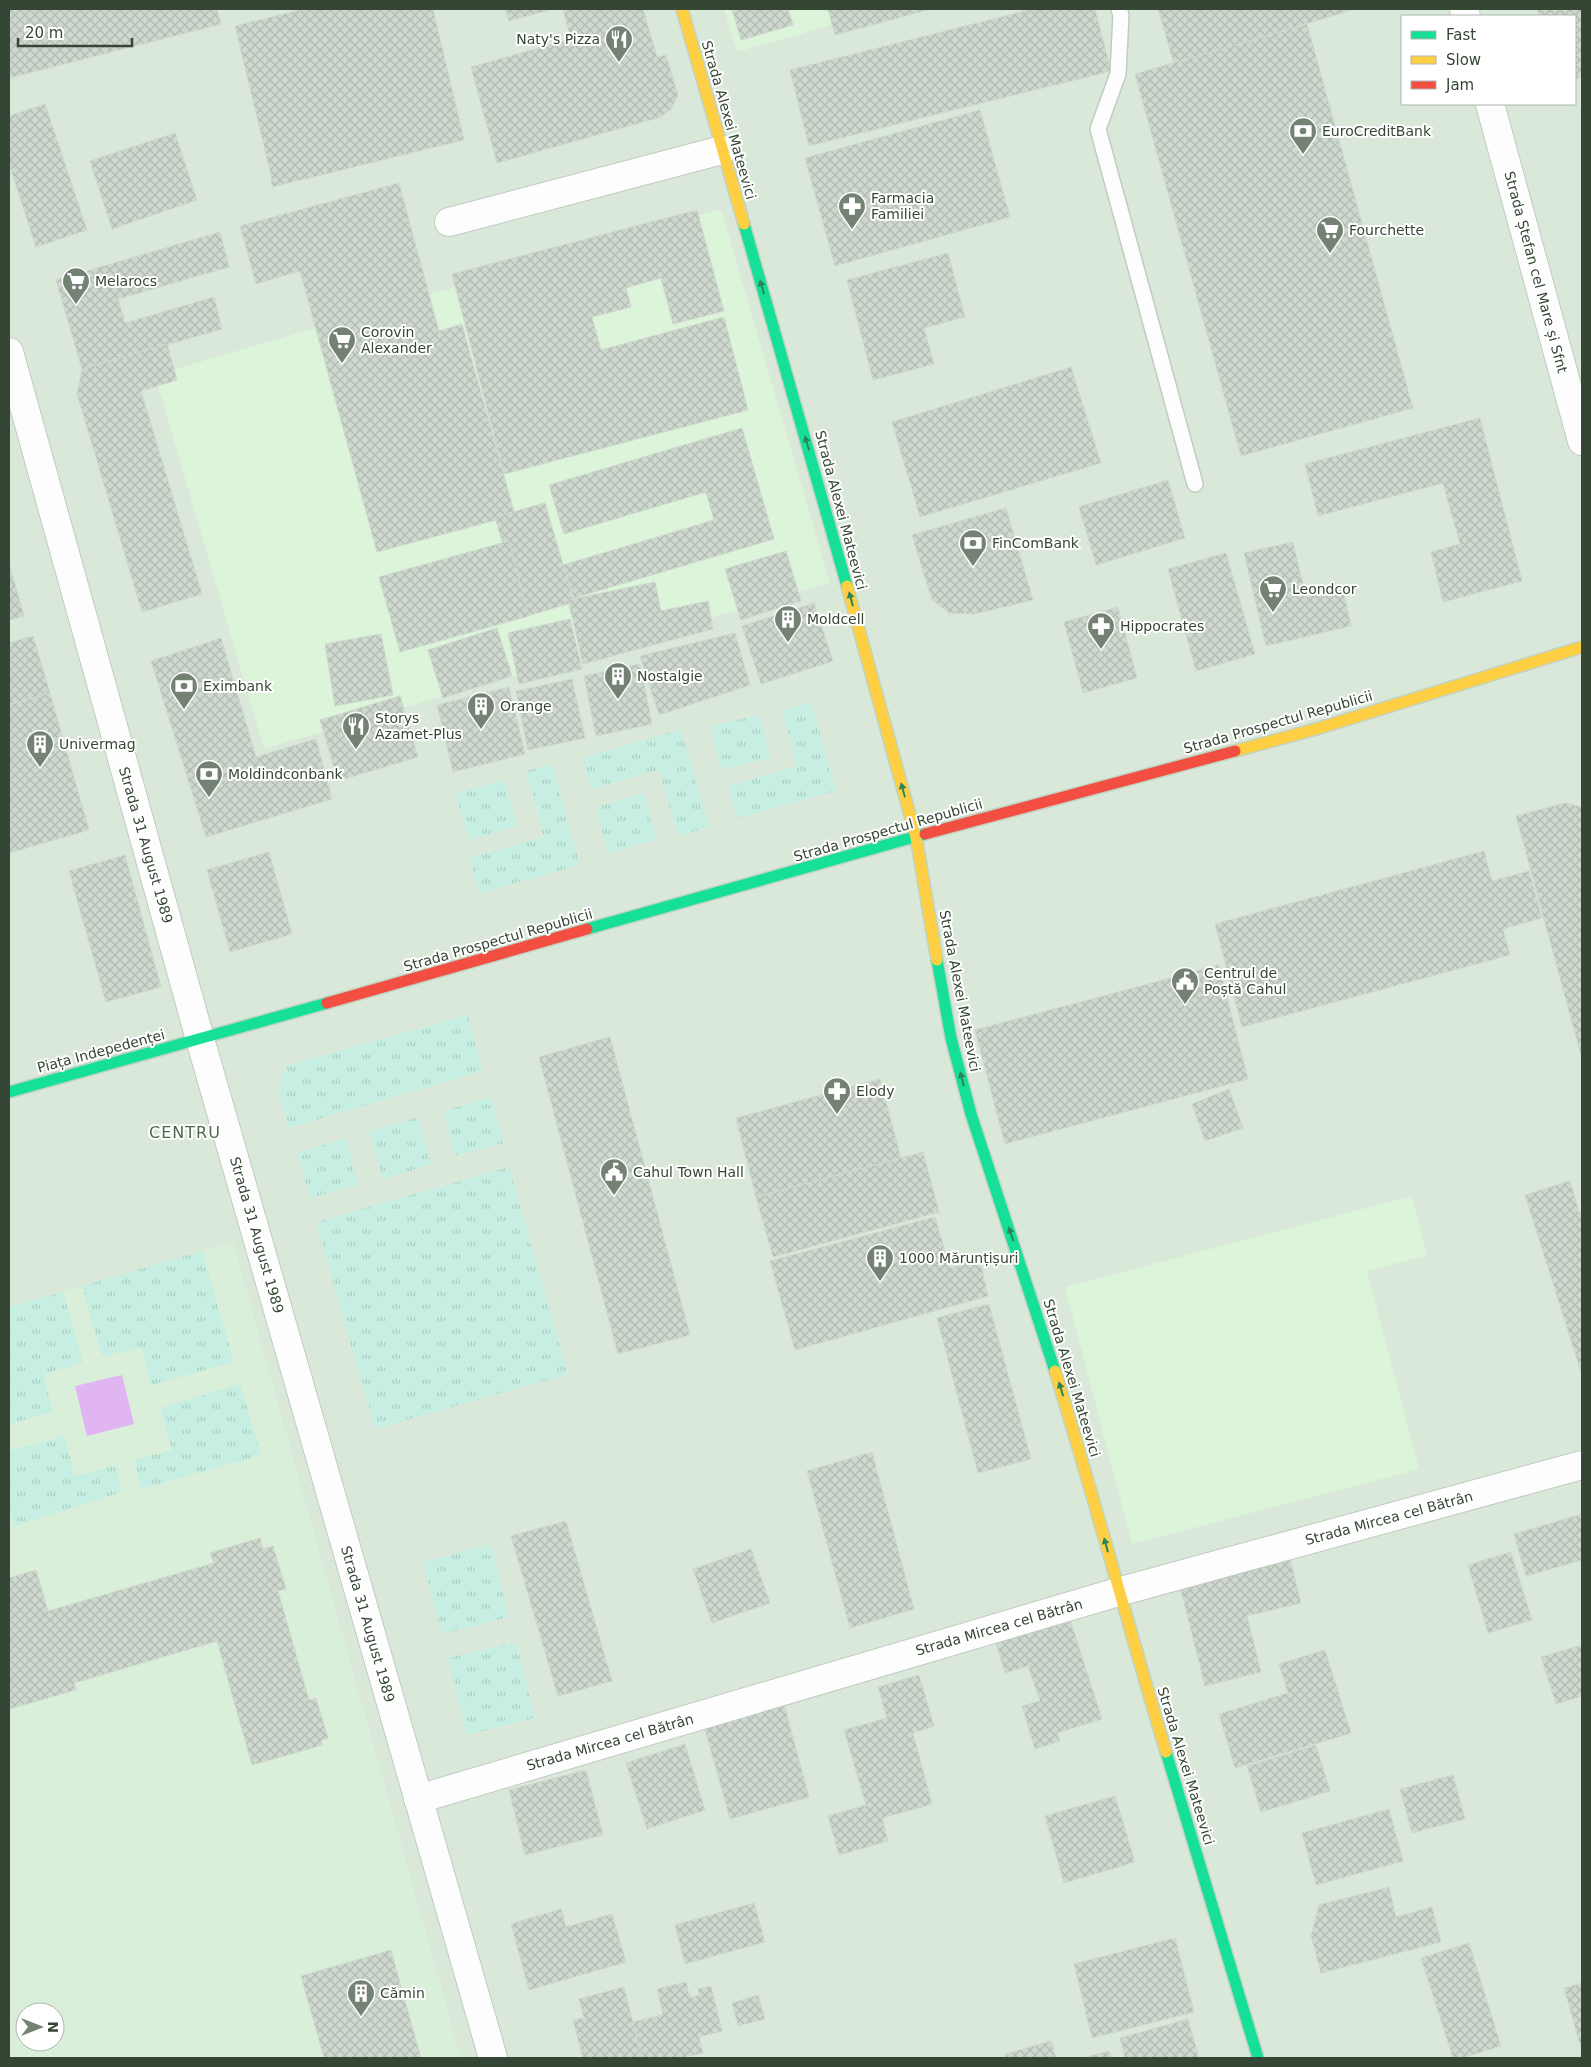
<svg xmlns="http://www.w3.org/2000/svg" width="1591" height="2067" font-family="'DejaVu Sans',sans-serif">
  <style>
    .residential { fill: #d9e8d9; fill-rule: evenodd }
    .commercial { fill: #dcf4da }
    .education { fill: #d9efda; fill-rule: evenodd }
    .grass { fill: url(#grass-tufts) }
    .water { fill: #e1b4f2 }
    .building { fill: url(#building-cross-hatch); stroke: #ced9ce }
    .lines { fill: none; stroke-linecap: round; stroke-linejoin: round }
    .lane-casing { stroke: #c2cbc2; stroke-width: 18 }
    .street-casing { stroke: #c2cbc2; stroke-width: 30 }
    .fast-casing { stroke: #c1d3c2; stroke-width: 14 }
    .slow-casing { stroke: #c1d3c2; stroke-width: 14 }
    .jam-casing { stroke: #c1d3c2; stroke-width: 14 }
    .lane { stroke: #fcfdfc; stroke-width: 15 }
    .street { stroke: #fcfdfc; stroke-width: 28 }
    .fast { stroke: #16e098; stroke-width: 11 }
    .slow { stroke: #ffcf43; stroke-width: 11 }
    .jam { stroke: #f24e42; stroke-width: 11 }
    .oneway { fill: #29845c }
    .labels { text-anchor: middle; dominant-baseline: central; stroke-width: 4; stroke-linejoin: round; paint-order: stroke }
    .poi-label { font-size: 14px; fill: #354734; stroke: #fff; text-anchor: start }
    .street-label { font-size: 14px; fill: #354734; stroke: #fff }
    .quarter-label { font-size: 16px; letter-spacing: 1px; fill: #4d6a4a; stroke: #fff }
  </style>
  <defs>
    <pattern id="grass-tufts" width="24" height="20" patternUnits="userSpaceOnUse" patternTransform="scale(1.25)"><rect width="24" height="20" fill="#c6eee2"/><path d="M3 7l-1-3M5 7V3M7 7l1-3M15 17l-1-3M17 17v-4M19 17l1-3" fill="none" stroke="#abcdc2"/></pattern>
    <pattern id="building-cross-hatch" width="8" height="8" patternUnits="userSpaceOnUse" patternTransform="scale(1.25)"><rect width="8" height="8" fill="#cfd8cf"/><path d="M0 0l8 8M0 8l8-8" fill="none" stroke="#b2bbb2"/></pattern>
  </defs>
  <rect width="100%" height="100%" fill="#e8f0e8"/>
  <path class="residential" d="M9,9H1582V2058H9ZM1402,16H1575V104H1402ZM25,2012H55V2042H25Z"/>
  <g class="commercial">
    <polygon points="724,9 888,9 737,52"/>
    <polygon points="721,209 830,583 264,749 155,375"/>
    <polygon points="1412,1196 1427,1255 1367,1271 1419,1469 1132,1544 1065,1287"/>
  </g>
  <path class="education" d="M233,1242L461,2058H9V1307ZM25,2012H55V2042H25Z"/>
  <g class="grass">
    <polygon points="811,702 836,791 737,818 728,786 797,766 782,710"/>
    <polygon points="760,715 770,758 721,769 711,726"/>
    <polygon points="681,729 709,827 678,836 659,770 591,789 582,758"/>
    <polygon points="552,764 580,865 479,893 469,858 544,837 526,771"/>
    <polygon points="504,780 517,826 469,840 455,794"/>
    <polygon points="644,793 657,840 608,853 596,807"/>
    <path d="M468,1015L482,1071L289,1128C283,1104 271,1086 289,1065Z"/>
    <polygon points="491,1097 504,1143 455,1156 443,1111"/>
    <polygon points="418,1117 431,1164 383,1179 369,1132"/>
    <polygon points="346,1139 358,1185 310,1198 297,1152"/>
    <polygon points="509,1167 568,1374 375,1429 316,1222"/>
    <polygon points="202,1251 234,1362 151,1385 141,1347 102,1357 82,1286"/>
    <polygon points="63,1292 83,1363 44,1374 52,1412 9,1424 9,1307"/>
    <polygon points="240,1384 261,1455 141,1489 134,1460 172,1450 160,1408"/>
    <polygon points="64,1436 75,1476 115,1466 122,1492 14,1526 9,1509 9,1451"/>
    <polygon points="491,1544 509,1617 442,1634 423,1562"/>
    <polygon points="516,1642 535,1718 467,1735 448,1658"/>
  </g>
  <polygon class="water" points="122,1375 134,1424 87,1436 75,1386"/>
  <g class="building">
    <polygon points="9,9 217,9 221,24 9,78"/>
    <polygon points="304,9 433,9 464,140 272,187 271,175 235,26"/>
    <polygon points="505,9 553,9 509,21"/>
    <polygon points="563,9 643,9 657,57 666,55 678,95 671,109 661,117 497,163 471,67 571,39"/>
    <polygon points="732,9 788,9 793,25 741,40"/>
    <polygon points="828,9 931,9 835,35"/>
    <polygon points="1033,9 1095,9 1111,71 809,146 790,70"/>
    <polygon points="1158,9 1355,9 1174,64"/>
    <polygon points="1537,9 1582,9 1582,77 1575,79 1575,16 1539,16"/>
    <polygon points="1307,24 1413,408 1241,456 1135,74"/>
    <polygon points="45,104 87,230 36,247 9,164 9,116"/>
    <polygon points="980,110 1010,217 835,266 805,158"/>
    <polygon points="175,133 197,200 112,229 90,161"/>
    <polygon points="399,183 439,331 462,324 515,515 377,552 300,271 256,284 240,226"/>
    <polygon points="697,210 724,311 673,324 661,278 626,288 631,307 592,317 601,350 724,317 748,410 504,474 452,274"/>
    <polygon points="220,232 229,267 118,299 125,323 214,297 222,329 82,369 56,280"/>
    <polygon points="948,253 965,317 924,328 934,364 873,380 847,280"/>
    <polygon points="167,344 177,380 141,391 202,594 142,612 77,394 82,369"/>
    <polygon points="1071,367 1101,463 920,517 892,422"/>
    <polygon points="1480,418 1522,581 1443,602 1431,552 1460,544 1443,483 1318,516 1305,464"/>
    <polygon points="742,428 774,539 574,598 563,565 714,520 706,492 564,534 549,485"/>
    <polygon points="1168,480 1185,538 1096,565 1079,507"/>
    <polygon points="545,503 574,602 524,617 495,517"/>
    <polygon points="1006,508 1033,600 974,614 949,613 932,600 912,535"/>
    <polygon points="509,541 529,616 400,652 379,577"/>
    <polygon points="1293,542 1306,597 1343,589 1351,626 1266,646 1244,553"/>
    <polygon points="786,551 801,601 741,620 725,569"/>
    <polygon points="1226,553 1255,654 1196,671 1168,569"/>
    <polygon points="9,563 24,616 9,620"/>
    <polygon points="655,582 661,611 708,601 713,629 583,664 568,600"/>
    <polygon points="814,603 833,661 761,684 742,626"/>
    <polygon points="1118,607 1137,678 1083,693 1064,622"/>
    <polygon points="570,619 582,669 519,684 508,633"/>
    <polygon points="497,628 512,676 443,698 428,650"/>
    <polygon points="735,633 750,685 659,715 640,656"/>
    <polygon points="381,634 393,695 335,706 325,644"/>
    <polygon points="33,636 50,693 9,705 9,643"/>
    <polygon points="221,638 256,757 316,739 332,799 206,837 151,661"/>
    <polygon points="640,664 652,724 596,736 584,676"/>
    <polygon points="572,679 585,738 528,750 516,691"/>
    <polygon points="509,687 525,754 453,772 437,705"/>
    <polygon points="50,693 89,830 9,853 9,705"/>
    <polygon points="400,696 418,757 338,781 320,720"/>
    <polygon points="1565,803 1582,807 1582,1059 1516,816"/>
    <polygon points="1484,851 1492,881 1529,871 1542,918 1503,929 1510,955 1242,1027 1215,924"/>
    <polygon points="269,852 292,934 230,952 207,870"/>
    <polygon points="125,855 161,987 106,1002 69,871"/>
    <polygon points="1219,965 1248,1079 1005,1144 975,1030"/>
    <polygon points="610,1037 690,1335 618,1354 539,1057"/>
    <polygon points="880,1079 901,1158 756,1197 736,1118"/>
    <polygon points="1229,1089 1243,1128 1205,1141 1192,1104"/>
    <polygon points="923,1152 939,1212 773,1257 756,1197"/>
    <polygon points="1570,1181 1579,1212 1582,1211 1582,1375 1525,1195"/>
    <polygon points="935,1217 950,1268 980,1260 988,1296 795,1350 770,1261"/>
    <polygon points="989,1304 1031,1459 978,1473 937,1318"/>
    <polygon points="872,1452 914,1609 850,1628 807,1471"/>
    <polygon points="1582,1514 1582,1560 1526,1576 1514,1534"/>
    <polygon points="566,1521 612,1681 558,1696 511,1536"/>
    <polygon points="260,1538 263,1549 273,1546 286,1589 278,1591 309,1700 316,1698 328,1738 321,1740 323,1745 252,1765 217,1641 74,1683 76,1690 9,1709 9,1578 36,1570 48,1611 214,1563 210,1553"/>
    <polygon points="751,1549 770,1603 712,1623 693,1569"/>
    <polygon points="1511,1552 1532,1620 1488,1633 1468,1565"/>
    <polygon points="1290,1558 1301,1603 1247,1616 1261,1672 1205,1686 1180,1586"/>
    <polygon points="1069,1616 1102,1719 1057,1733 1060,1741 1035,1749 1022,1706 1040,1701 1028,1666 1005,1673 995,1640"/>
    <polygon points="1582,1645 1582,1696 1556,1704 1541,1657"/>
    <polygon points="1325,1650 1351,1733 1235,1768 1219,1714 1288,1693 1279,1664"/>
    <polygon points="919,1675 934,1726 913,1733 932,1804 882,1818 888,1841 839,1855 828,1816 866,1805 844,1730 887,1718 878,1687"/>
    <polygon points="784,1704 809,1797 730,1819 704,1726"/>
    <polygon points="685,1744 705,1810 647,1829 626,1763"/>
    <polygon points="1316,1745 1330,1791 1261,1812 1247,1766"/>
    <polygon points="586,1770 603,1835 525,1855 509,1790"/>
    <polygon points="1453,1775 1465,1819 1412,1833 1400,1789"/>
    <polygon points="1115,1796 1135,1862 1064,1883 1045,1816"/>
    <polygon points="1389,1809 1403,1861 1316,1885 1302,1833"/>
    <polygon points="1389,1887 1396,1917 1432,1907 1441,1942 1321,1973 1311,1936 1319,1905"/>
    <polygon points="754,1903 765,1942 685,1964 675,1925"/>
    <polygon points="561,1909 566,1927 612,1914 626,1962 529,1990 511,1924"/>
    <polygon points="1175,1938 1194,2012 1092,2038 1074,1964"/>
    <polygon points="1469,1943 1501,2046 1462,2058 1453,2058 1421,1958"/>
    <polygon points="391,1950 421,2058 324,2058 301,1976"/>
    <polygon points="686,1982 690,1998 699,1995 698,1989 711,1986 722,2031 699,2037 703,2053 681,2058 642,2058 633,2022 663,2015 657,1989"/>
    <polygon points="1582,1983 1582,2052 1564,1988"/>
    <polygon points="624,1987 642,2058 583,2058 573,2020 584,2018 579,1999"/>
    <polygon points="758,1995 765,2019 738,2026 732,2003"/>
    <polygon points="1188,2019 1199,2058 1125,2058 1120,2038"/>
    <polygon points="1051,2041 1056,2058 1006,2058 1005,2054"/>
    <polygon points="1109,2051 1112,2058 1083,2058"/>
  </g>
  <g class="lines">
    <g class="lane-casing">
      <polyline id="lane" points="1119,9 1121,15 1118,74 1098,129 1195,484"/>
    </g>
    <g class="street-casing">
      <g id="street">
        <polyline points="1464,9 1466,16"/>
        <polyline points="1490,104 1582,441"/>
        <polyline points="449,222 722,150"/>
        <polyline points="9,352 200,1039 493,2058"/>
        <polyline points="418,1799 1118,1592 1582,1465"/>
      </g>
    </g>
    <g class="fast-casing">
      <g id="fast">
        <polyline points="744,224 847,586"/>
        <polyline points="587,929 925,834"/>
        <polyline points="937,960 951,1038 971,1114 1055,1371"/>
        <polyline points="9,1092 327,1003"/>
        <polyline points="1166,1752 1258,2058"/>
      </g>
    </g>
    <g class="slow-casing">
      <g id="slow">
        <polyline points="682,9 744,224"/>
        <polyline points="847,586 916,837 937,960"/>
        <polyline points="1235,751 1316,729 1582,647"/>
        <path d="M1055,1371C1094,1497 1128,1625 1166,1752"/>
      </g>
    </g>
    <g class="jam-casing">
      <g id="jam">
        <polyline points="925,834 1235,751"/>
        <polyline points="327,1003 587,929"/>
      </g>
    </g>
    <use href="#lane" class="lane"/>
    <use href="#street" class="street"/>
    <use href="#fast" class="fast"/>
    <use href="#slow" class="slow"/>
    <use href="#jam" class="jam"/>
  </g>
  <defs><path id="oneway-solid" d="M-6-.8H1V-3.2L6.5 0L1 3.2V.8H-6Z" transform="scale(1.25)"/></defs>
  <g class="oneway">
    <use href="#oneway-solid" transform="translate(762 287) rotate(-106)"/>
    <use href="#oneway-solid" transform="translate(807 443) rotate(-106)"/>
    <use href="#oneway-solid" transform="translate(851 599) rotate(-105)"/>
    <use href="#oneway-solid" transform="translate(903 790) rotate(-105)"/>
    <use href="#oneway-solid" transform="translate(962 1079) rotate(-104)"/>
    <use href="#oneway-solid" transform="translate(1011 1234) rotate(-109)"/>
    <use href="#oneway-solid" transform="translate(1061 1389) rotate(-107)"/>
    <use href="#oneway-solid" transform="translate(1106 1545) rotate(-105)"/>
  </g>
  <defs>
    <g id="restaurant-pin" transform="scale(1.4375)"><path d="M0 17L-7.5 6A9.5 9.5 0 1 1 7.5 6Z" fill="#748273" stroke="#fff"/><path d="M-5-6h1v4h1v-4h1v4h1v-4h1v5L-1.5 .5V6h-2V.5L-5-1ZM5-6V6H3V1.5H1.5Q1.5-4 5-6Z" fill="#fff"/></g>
    <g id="bank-pin" transform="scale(1.4375)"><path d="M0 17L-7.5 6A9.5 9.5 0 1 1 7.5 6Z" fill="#748273" stroke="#fff"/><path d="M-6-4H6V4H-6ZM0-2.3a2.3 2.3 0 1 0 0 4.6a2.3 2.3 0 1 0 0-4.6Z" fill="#fff"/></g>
    <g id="pharmacy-pin" transform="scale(1.4375)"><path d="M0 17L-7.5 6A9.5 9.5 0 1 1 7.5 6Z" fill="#748273" stroke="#fff"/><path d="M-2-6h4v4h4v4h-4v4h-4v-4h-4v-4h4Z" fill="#fff"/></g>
    <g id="supermarket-pin" transform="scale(1.4375)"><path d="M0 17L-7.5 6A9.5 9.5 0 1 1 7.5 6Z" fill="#748273" stroke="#fff"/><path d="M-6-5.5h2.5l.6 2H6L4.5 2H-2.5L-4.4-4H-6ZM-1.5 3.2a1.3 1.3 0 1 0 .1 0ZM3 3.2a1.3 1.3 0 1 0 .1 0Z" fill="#fff"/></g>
    <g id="building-pin" transform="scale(1.4375)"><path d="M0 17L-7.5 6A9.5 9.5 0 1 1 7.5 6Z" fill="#748273" stroke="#fff"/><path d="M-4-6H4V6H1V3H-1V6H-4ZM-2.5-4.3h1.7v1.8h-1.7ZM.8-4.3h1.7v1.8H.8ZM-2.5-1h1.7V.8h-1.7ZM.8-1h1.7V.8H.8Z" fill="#fff"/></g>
    <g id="civic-pin" transform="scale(1.4375)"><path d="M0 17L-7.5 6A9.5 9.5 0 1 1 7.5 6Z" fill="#748273" stroke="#fff"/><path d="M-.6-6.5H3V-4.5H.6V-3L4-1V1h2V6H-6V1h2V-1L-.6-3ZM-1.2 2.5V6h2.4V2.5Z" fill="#fff"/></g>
  </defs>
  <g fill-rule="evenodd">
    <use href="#restaurant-pin" x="619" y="39"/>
    <use href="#bank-pin" x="1303" y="131"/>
    <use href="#pharmacy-pin" x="852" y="206"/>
    <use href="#supermarket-pin" x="1330" y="230"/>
    <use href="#supermarket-pin" x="76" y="281"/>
    <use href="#supermarket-pin" x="342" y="340"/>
    <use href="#bank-pin" x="973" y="543"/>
    <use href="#supermarket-pin" x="1273" y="589"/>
    <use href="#building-pin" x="788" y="619"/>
    <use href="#pharmacy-pin" x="1101" y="626"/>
    <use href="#building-pin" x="618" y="676"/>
    <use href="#bank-pin" x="184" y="686"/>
    <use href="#building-pin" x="481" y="706"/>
    <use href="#restaurant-pin" x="356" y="726"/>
    <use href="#building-pin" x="40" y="744"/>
    <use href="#bank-pin" x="209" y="774"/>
    <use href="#civic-pin" x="1185" y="981"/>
    <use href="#pharmacy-pin" x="837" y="1091"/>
    <use href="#civic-pin" x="614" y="1172"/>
    <use href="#building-pin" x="880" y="1258"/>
    <use href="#building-pin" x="361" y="1993"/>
  </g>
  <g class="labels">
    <g class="poi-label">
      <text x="600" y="39" text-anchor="end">Naty's Pizza</text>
      <text x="1322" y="131">EuroCreditBank</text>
      <text x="871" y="198">Farmacia<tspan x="871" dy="16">Familiei</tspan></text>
      <text x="1349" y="230">Fourchette</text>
      <text x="95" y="281">Melarocs</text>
      <text x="361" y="332">Corovin<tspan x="361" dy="16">Alexander</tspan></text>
      <text x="992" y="543">FinComBank</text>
      <text x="1292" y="589">Leondcor</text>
      <text x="807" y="619">Moldcell</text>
      <text x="1120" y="626">Hippocrates</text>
      <text x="637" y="676">Nostalgie</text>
      <text x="203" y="686">Eximbank</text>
      <text x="500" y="706">Orange</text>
      <text x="375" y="718">Storys<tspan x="375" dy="16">Azamet-Plus</tspan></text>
      <text x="59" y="744">Univermag</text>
      <text x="228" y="774">Moldindconbank</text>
      <text x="1204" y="973">Centrul de<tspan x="1204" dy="16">Poștă Cahul</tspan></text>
      <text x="856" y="1091">Elody</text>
      <text x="633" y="1172">Cahul Town Hall</text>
      <text x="899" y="1258">1000 Mărunțișuri</text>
      <text x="380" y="1993">Cămin</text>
    </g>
    <g class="street-label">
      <text transform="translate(729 120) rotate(74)">Strada Alexei Mateevici</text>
      <text transform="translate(1536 272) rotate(75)">Strada Ștefan cel Mare și Sfnt</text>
      <text transform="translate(841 510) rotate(75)">Strada Alexei Mateevici</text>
      <text transform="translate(1278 722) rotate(-16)">Strada Prospectul Republicii</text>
      <text transform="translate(888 830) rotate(-16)">Strada Prospectul Republicii</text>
      <text transform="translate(146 845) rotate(74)">Strada 31 August 1989</text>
      <text transform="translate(498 940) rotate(-16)">Strada Prospectul Republicii</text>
      <text transform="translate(960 991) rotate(79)">Strada Alexei Mateevici</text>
      <text transform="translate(101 1051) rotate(-15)">Piața Indepedenței</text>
      <text transform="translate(257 1235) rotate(74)">Strada 31 August 1989</text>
      <text transform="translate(1072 1378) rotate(73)">Strada Alexei Mateevici</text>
      <text transform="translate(1389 1518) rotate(-15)">Strada Mircea cel Bătrân</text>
      <text transform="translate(368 1624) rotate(74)">Strada 31 August 1989</text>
      <text transform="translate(999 1627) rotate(-16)">Strada Mircea cel Bătrân</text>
      <text transform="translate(610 1742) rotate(-16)">Strada Mircea cel Bătrân</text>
      <text transform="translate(1186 1766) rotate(73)">Strada Alexei Mateevici</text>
    </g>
    <g class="quarter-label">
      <text x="185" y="1132">CENTRU</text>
    </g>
  </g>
  <rect width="1591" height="2067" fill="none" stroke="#354734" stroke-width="20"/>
  <rect x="1401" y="15" width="175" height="90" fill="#ffffff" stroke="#aeb5ae"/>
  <rect x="1411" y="31" width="25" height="8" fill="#16e098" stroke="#aeb5ae"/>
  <text x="1446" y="40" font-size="15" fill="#354734">Fast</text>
  <rect x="1411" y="56" width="25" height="8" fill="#ffcf43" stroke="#aeb5ae"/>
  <text x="1446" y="65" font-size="15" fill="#354734">Slow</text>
  <rect x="1411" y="81" width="25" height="8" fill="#f24e42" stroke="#aeb5ae"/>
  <text x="1446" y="90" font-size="15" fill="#354734">Jam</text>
  <g transform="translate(40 2027) rotate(90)"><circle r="24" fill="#ffffff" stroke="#aeb5ae"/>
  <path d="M0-4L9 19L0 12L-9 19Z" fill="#748273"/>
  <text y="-8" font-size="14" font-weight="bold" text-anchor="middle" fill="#354734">N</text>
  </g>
  <path d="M18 38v8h114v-8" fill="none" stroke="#354734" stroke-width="2.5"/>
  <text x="25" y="38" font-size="15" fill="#354734" stroke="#ffffff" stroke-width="4" paint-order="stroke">20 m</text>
</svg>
